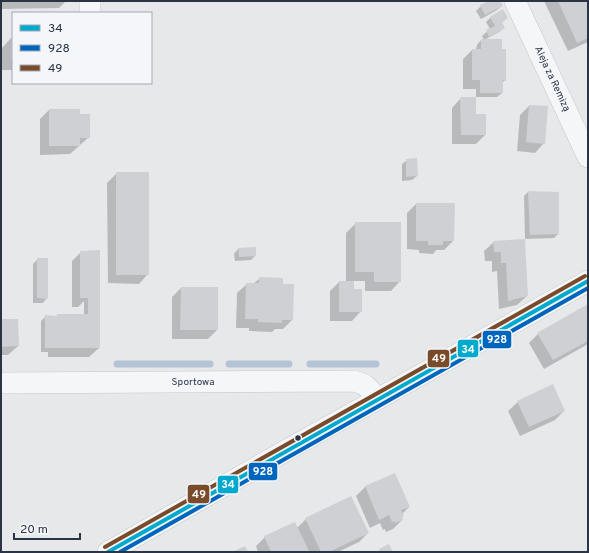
<svg xmlns="http://www.w3.org/2000/svg" width="589" height="553" font-family="Overpass,sans-serif">
  <style>
    .shadow { fill: #0003 }
    .lines { fill: none; stroke-linecap: round; stroke-linejoin: round }
    .stream { stroke: #b4c4d5; stroke-width: 7 }
    .building { fill: #ced0d3 }
    .minor-casing { stroke: #c4c6c8; stroke-width: 22 }
    .minor { stroke: #f5f6f7; stroke-width: 21 }
    .bus-1-casing { stroke: #f4f6f9; stroke-width: 7 }
    .bus-2-casing { stroke: #f4f6f9; stroke-width: 7 }
    .bus-3-casing { stroke: #f4f6f9; stroke-width: 7 }
    .bus-1 { stroke: #00a9ce; stroke-width: 4 }
    .bus-2 { stroke: #0065bd; stroke-width: 4 }
    .bus-3 { stroke: #7a4b2a; stroke-width: 4 }
    .bus-dot { fill: #2b3445; stroke: #f4f6f9; stroke-width: 1.5 }
    .labels { text-anchor: middle; dominant-baseline: central; stroke-width: 3; stroke-linejoin: round; paint-order: stroke }
    .street-label { font-size: 10px; fill: #2b3445; stroke: #f4f6f9 }
    .line-badge { stroke: #f4f6f9; stroke-width: 1.5 }
    .badge-label { font-size: 11px; text-anchor: middle; font-weight: bold; fill: #fff }
  </style>
  <rect width="100%" height="100%" fill="#e6e8ea"/>
  <g class="shadow">
    <polygon points="1,1 66,1 59,8 1,9"/>
    <polygon points="491,1 499,1 502,6 497,10 481,19 476,11 481,6"/>
    <polygon points="544,1 588,1 588,42 568,51"/>
    <polygon points="503,11 507,18 501,23 504,28 499,32 484,40 482,36 490,29 486,22 490,18"/>
    <polygon points="11,38 13,38 13,70 2,70 2,48"/>
    <polygon points="481,40 501,50 505,80 502,83 502,93 497,97 476,97 476,89 463,89 463,59 472,50 476,50 477,45"/>
    <polygon points="461,98 475,115 485,135 476,144 452,144 452,108"/>
    <polygon points="529,106 544,143 535,153 517,151 520,115"/>
    <polygon points="49,110 79,115 89,137 70,154 40,155 40,119"/>
    <polygon points="407,160 417,176 412,180 402,181 402,164"/>
    <polygon points="117,173 148,274 139,284 108,283 107,183"/>
    <polygon points="528,192 558,234 554,238 525,239 524,196"/>
    <polygon points="416,204 453,241 444,250 436,250 433,254 419,253 419,250 407,249 407,213"/>
    <polygon points="356,223 400,281 391,291 365,291 365,281 353,281 353,290 361,311 352,321 330,321 330,291 339,282 346,282 346,233"/>
    <polygon points="524,240 527,296 517,305 499,309 497,271 492,272 492,261 485,261 484,251 494,242"/>
    <polygon points="238,249 255,256 251,260 235,261 234,254"/>
    <polygon points="81,252 99,348 89,357 48,357 48,352 41,352 41,321 46,316 56,317 57,315 84,315 84,301 78,307 72,307 72,261"/>
    <polygon points="38,259 47,298 43,303 33,303 33,264"/>
    <polygon points="260,278 282,285 292,320 283,329 275,329 272,332 249,331 249,328 236,328 237,293 247,284 253,284"/>
    <polygon points="181,288 217,288 217,330 208,339 172,339 172,297"/>
    <polygon points="588,305 588,344 544,369 529,343 538,334"/>
    <polygon points="1,320 18,346 8,355 1,355"/>
    <polygon points="518,402 564,411 555,420 520,436 508,411"/>
    <polygon points="395,475 409,507 402,514 402,520 393,529 386,532 385,529 383,530 380,523 370,528 356,496 365,487"/>
    <polygon points="306,519 368,533 359,542 338,552 258,552 256,546 265,537 297,528"/>
  </g>
  <g class="lines">
    <g class="stream">
      <polyline points="117,364 210,364"/>
      <polyline points="229,364 289,364"/>
      <polyline points="310,364 376,364"/>
    </g>
  </g>
  <g class="building">
    <polygon points="489,1 500,1 503,6 485,15 480,5"/>
    <polygon points="558,1 588,1 588,38 577,43"/>
    <polygon points="503,9 508,18 502,22 505,28 489,37 486,30 495,26 490,17"/>
    <rect x="11" y="37" width="2" height="24"/>
    <polygon points="481,39 502,39 502,49 506,49 506,81 503,80 503,93 480,93 480,80 472,80 472,49 481,49"/>
    <polygon points="460,97 476,97 476,114 486,114 486,135 461,135"/>
    <polygon points="529,105 548,106 545,144 526,142"/>
    <polygon points="49,109 80,109 80,114 90,114 90,138 80,138 80,146 49,146"/>
    <polygon points="417,158 418,176 406,177 406,159"/>
    <rect x="116" y="172" width="33" height="103"/>
    <polygon points="528,191 559,192 559,234 530,235"/>
    <polygon points="416,203 455,203 454,241 443,241 443,245 428,245 428,241 416,241"/>
    <polygon points="355,222 401,222 401,282 374,282 374,272 355,272"/>
    <polygon points="525,239 528,296 508,301 506,263 501,263 501,252 494,252 493,241"/>
    <polygon points="256,247 256,256 239,257 238,248"/>
    <polygon points="100,250 100,348 45,348 45,315 57,316 57,314 88,314 88,298 80,298 80,251"/>
    <polygon points="37,258 48,258 48,299 37,298"/>
    <polygon points="259,277 283,278 283,284 294,284 293,320 282,320 282,323 258,322 258,319 245,319 246,283 259,283"/>
    <polygon points="339,281 354,281 354,289 362,289 362,312 339,312"/>
    <polygon points="181,287 218,287 218,330 180,330"/>
    <polygon points="588,304 588,341 553,360 537,333"/>
    <polygon points="1,319 18,319 19,346 1,347"/>
    <polygon points="553,384 565,411 529,427 517,401"/>
    <polygon points="395,473 410,507 401,510 404,516 402,517 403,520 395,523 394,521 392,522 389,515 379,520 365,486"/>
    <polygon points="351,496 369,533 329,552 321,552 305,518"/>
    <polygon points="295,522 309,551 271,552 264,536"/>
    <polygon points="389,544 393,552 380,552 379,549"/>
    <polygon points="245,546 248,552 232,552"/>
  </g>
  <g class="lines">
    <g class="minor-casing">
      <g id="minor">
        <polyline points="90,1 90,13"/>
        <polyline points="515,1 588,157"/>
        <path d="M1,383L353,381C366,383 370,389 376,399"/>
        <polyline points="108,552 292,447 588,281"/>
      </g>
    </g>
    <use href="#minor" class="minor"/>
    <g class="bus-1-casing">
      <polyline id="bus-1" points="108,552 588,281"/>
    </g>
    <g class="bus-2-casing">
      <polyline id="bus-2" points="120,552 588,288"/>
    </g>
    <g class="bus-3-casing">
      <polyline id="bus-3" points="105,547 585,276"/>
    </g>
    <use href="#bus-1" class="bus-1"/>
    <use href="#bus-2" class="bus-2"/>
    <use href="#bus-3" class="bus-3"/>
  </g>
  <circle class="bus-dot" cx="298" cy="438" r="3.5"/>
  <g class="labels">
    <g class="street-label">
      <text transform="translate(552 79) rotate(65)">Aleja za Remizą</text>
      <text x="193" y="382">Sportowa</text>
    </g>
  </g>
  <g class="line-badge">
    <rect x="482" y="330" width="30" height="19" rx="4" fill="#0065bd"/>
    <rect x="457" y="339" width="22" height="19" rx="4" fill="#00a9ce"/>
    <rect x="427" y="349" width="23" height="19" rx="4" fill="#7a4b2a"/>
    <rect x="248" y="462" width="30" height="19" rx="4" fill="#0065bd"/>
    <rect x="217" y="475" width="22" height="19" rx="4" fill="#00a9ce"/>
    <rect x="187" y="484" width="23" height="20" rx="4" fill="#7a4b2a"/>
  </g>
  <g class="badge-label">
    <text x="497" y="343">928</text>
    <text x="468" y="353">34</text>
    <text x="439" y="362">49</text>
    <text x="263" y="475">928</text>
    <text x="228" y="488">34</text>
    <text x="199" y="498">49</text>
  </g>
  <rect width="589" height="553" fill="none" stroke="#2b3445" stroke-width="4"/>
  <rect x="12" y="12" width="140" height="72" fill="#f4f6f9" stroke="#a4a8b1"/>
  <rect x="20" y="25" width="20" height="6" fill="#00a9ce" stroke="#a4a8b1"/>
  <text x="48" y="32" font-size="12" fill="#2b3445">34</text>
  <rect x="20" y="45" width="20" height="6" fill="#0065bd" stroke="#a4a8b1"/>
  <text x="48" y="52" font-size="12" fill="#2b3445">928</text>
  <rect x="20" y="65" width="20" height="6" fill="#7a4b2a" stroke="#a4a8b1"/>
  <text x="48" y="72" font-size="12" fill="#2b3445">49</text>
  <path d="M14 533v6h66v-6" fill="none" stroke="#2b3445" stroke-width="2"/>
  <text x="20" y="533" font-size="12" fill="#2b3445" stroke="#f4f6f9" stroke-width="3" paint-order="stroke">20 m</text>
</svg>
